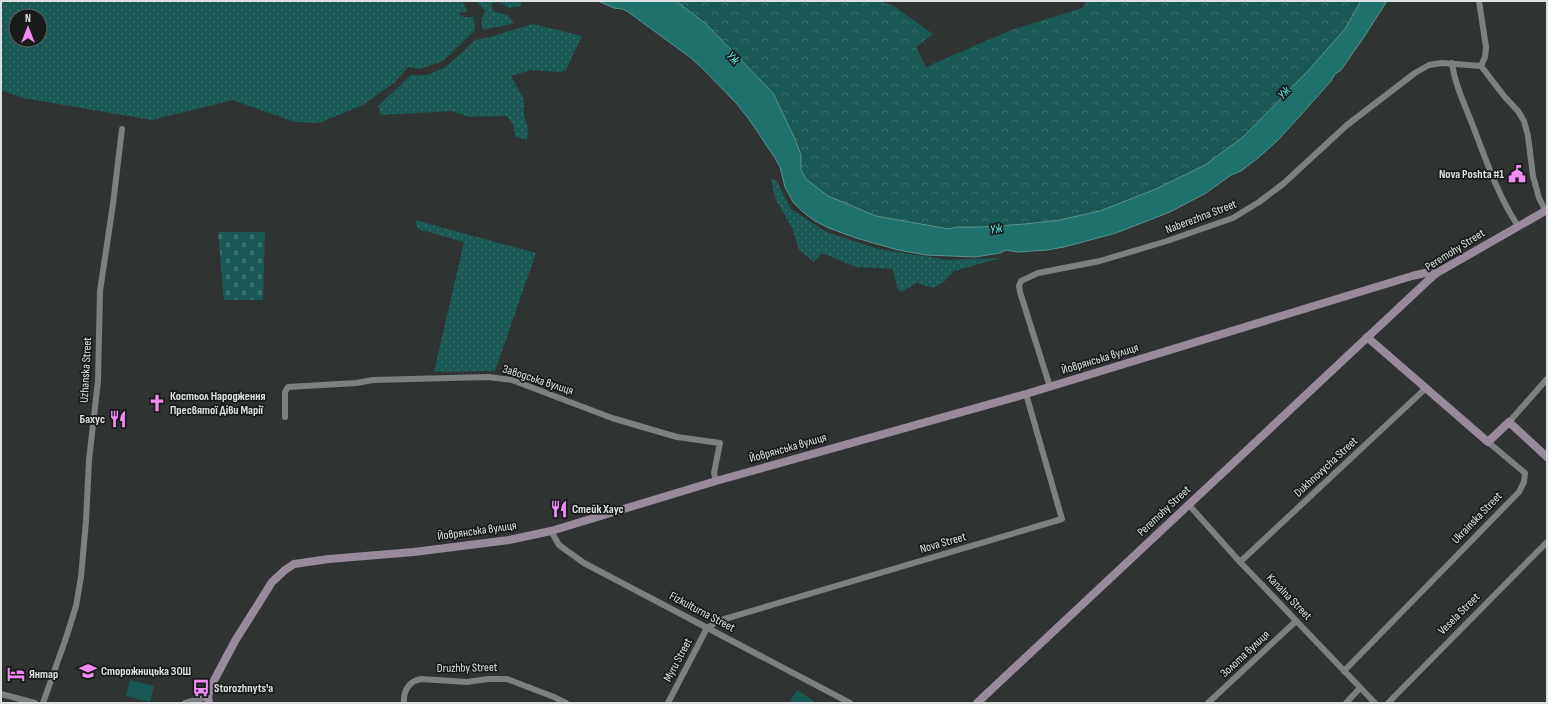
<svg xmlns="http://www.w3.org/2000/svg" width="1548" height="704" font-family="'Sofia Sans Condensed',sans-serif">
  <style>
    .grass { fill: url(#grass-dots); fill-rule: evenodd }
    .forest { fill: url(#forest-crowns) }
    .cemetery { fill: url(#cemetery-stones) }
    .garden { fill: #195853 }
    .water { fill: #1e726b; stroke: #58938e }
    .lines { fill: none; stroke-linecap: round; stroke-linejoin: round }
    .street { stroke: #7c8180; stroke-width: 6 }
    .secondary { stroke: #988a9b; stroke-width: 8 }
    .labels { text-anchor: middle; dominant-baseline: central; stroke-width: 3.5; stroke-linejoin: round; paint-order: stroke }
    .poi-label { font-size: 12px; font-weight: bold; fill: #dee1e1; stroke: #181b1a; text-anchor: start }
    .street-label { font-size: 12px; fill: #dee1e1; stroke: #181b1a }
    .water-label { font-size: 13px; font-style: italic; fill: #57ece0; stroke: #181b1a }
  </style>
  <defs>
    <pattern id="grass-dots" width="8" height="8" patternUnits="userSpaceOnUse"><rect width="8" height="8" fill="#195853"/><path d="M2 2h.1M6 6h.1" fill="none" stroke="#3a706b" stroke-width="1.8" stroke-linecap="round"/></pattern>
    <pattern id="forest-crowns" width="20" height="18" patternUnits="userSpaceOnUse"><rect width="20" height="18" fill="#195853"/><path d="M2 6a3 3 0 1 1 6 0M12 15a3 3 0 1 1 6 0" fill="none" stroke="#3a706b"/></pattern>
    <pattern id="cemetery-stones" width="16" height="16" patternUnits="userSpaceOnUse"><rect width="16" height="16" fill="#195853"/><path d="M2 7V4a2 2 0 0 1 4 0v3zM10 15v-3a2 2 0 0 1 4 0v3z" fill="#3a706b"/></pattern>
  </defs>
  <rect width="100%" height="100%" fill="#2f3433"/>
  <g class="grass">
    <path d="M1,1H463L467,12L458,13L464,17H473L475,30L443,61L420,69L408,67L395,82L363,105L319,123L295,122L233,100L152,120L23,98L1,90ZM16,16H40V40H16Z"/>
    <polygon points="476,1 521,1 521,6 509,8 498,2 491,4 493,11 509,16 514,23 483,30 481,21 485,11"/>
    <polygon points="533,24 582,36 566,70 560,72 531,70 511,76 524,100 524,115 528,129 527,140 515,136 513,124 507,116 469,117 452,111 381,115 378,106 411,75 427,75 444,68 462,53 475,40 490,37"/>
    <polygon points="771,179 776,180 791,209 826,232 879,249 948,260 1001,258 954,271 944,282 933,288 917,283 901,292 897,288 893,269 856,267 822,253 814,262 799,250 792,228 775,198"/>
    <polygon points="415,220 536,253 495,371 434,372 464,242 418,229"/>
  </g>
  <polygon class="forest" points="676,1 879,1 894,6 933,34 916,47 926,67 1011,30 1082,8 1086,1 1361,1 1345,29 1305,74 1243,137 1205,165 1156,189 1100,211 1060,220 1025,224 981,227 957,227 949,229 876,216 828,196 806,179 801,170 801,155 794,137 773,93 706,24"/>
  <polygon class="cemetery" points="218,232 265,232 263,300 224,300"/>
  <g class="garden">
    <polygon points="130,680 154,686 150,702 126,696"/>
    <polygon points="797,690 814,701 813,703 789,703"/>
  </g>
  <polygon class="water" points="598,1 676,1 706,24 773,93 794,137 801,155 801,170 806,179 828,196 876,216 949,229 957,227 981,227 1025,224 1060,220 1100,211 1156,189 1205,165 1243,137 1305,74 1345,29 1361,1 1387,1 1364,37 1341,70 1335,74 1331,81 1299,117 1278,140 1258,158 1241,171 1231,175 1206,193 1170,212 1116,233 1064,247 1047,250 1017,252 1006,250 1000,253 975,257 926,255 898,250 856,238 829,228 815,221 803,212 793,202 785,187 780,167 775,158 751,122 737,104 703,69 691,58 627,11 622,9 614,8"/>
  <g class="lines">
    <g class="street">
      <polyline points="1479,1 1486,47 1485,57 1481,66 1504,96 1518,111 1524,121 1528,136 1533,176 1539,198 1545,210"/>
      <path d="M1452,63C1455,85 1465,105 1473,126C1486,160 1498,196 1518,226"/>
      <polyline points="1050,387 1020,292 1019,286 1021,281 1038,273 1100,261 1167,241 1233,218 1259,202 1283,184 1347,125 1415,73 1429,65 1442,63 1481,66"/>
      <polyline points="285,417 285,392 288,387 356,383 373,380 488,377 512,380 612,418 677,437 720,443 714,473 716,481"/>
      <polyline points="1509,422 1547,379"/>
      <polyline points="1189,505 1240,562 1375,703"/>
      <polyline points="551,531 559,545 584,563 850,703"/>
      <polyline points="1240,562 1426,388"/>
      <polyline points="1344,671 1519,492 1524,482 1525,473 1488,442"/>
      <polyline points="1,694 35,703"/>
      <polyline points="43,703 67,635 76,606 81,577 86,521 89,460 98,381 100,291 113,204 122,129"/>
      <polyline points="185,703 208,697"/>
      <path d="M404,703C403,691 409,681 421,679L467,682L488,679H507L554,697L566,703"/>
      <polyline points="668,703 707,628 718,621 1062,519 1026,394"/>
      <polyline points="1208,703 1296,621"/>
      <polyline points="1346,703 1360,688"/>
      <polyline points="1388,703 1547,542"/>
    </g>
    <g class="secondary">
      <polyline points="1367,337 1488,442 1509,422 1547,457"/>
      <polyline points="209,703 208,697 210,688 235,641 272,582 285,570 294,564 329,559 414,552 509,540 551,531 716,481 1026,394 1412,276 1425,273 1435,274"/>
      <polyline points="977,703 1435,274 1547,210"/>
    </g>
  </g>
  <defs>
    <g id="civic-bare" transform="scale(1.38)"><path d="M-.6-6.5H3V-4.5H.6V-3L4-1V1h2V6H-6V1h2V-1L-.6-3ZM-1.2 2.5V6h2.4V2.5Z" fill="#f18af4" stroke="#181b1a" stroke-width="2.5" paint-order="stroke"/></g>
    <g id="church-bare" transform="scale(1.38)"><path d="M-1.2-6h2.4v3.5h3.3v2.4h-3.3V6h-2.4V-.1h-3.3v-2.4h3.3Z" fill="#f18af4" stroke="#181b1a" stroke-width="2.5" paint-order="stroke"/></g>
    <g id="restaurant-bare" transform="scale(1.38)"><path d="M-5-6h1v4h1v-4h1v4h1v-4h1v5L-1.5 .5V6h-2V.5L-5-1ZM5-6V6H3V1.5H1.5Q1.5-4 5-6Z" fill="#f18af4" stroke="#181b1a" stroke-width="2.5" paint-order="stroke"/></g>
    <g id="school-bare" transform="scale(1.38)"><path d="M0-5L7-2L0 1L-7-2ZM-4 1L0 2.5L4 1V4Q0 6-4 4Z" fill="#f18af4" stroke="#181b1a" stroke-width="2.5" paint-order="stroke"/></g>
    <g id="hotel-bare" transform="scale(1.38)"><path d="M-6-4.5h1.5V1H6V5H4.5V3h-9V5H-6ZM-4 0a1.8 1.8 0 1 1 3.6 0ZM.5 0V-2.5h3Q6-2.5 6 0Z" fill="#f18af4" stroke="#181b1a" stroke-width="2.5" paint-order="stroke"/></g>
    <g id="bus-bare" transform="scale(1.38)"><path d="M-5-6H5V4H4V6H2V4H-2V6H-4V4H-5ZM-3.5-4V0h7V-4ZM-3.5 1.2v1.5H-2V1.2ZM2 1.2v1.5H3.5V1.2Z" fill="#f18af4" stroke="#181b1a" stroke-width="2.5" paint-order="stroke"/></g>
  </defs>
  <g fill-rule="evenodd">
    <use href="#civic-bare" x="1517" y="174"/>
    <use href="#church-bare" x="157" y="403"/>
    <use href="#restaurant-bare" x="118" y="419"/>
    <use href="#restaurant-bare" x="559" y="509"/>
    <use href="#school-bare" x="88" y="671"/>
    <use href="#hotel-bare" x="16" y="674"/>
    <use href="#bus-bare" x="201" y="688"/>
  </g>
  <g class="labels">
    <g class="poi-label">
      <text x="1504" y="174" text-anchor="end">Nova Poshta #1</text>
      <text x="170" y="396">Костьол Народження<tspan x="170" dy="14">Пресвятої Діви Марії</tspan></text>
      <text x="105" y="419" text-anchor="end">Бахус</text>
      <text x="572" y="509">Стейк Хаус</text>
      <text x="101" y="671">Сторожницька ЗОШ</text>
      <text x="29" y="674">Янтар</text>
      <text x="214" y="688">Storozhnyts'a</text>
    </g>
    <g class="street-label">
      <text transform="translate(1201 217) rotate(-21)">Naberezhna Street</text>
      <text transform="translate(1455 250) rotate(-32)">Peremohy Street</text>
      <text transform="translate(1100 359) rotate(-17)">Йоврянська вулиця</text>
      <text transform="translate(86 370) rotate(-87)">Uzhanska Street</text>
      <text transform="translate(538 380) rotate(18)">Заводська вулиця</text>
      <text transform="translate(788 448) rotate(-16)">Йоврянська вулиця</text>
      <text transform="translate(1326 467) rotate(-43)">Dukhnovycha Street</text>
      <text transform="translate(1164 511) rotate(-43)">Peremohy Street</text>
      <text transform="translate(1477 518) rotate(-46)">Ukrainska Street</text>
      <text transform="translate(477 531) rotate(-8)">Йоврянська вулиця</text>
      <text transform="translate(943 543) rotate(-16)">Nova Street</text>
      <text transform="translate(1289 597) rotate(46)">Kanalna Street</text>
      <text transform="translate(702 612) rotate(28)">Fizkulturna Street</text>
      <text transform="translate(1459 614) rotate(-45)">Vesela Street</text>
      <text transform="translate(1245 654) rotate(-43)">Золота вулиця</text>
      <text transform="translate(678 660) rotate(-62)">Myru Street</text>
      <text transform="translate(467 668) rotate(-1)">Druzhby Street</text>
    </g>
    <g class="water-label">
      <text transform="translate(733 58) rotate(45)">Уж</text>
      <text transform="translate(1284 93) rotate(-46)">Уж</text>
      <text transform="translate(996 229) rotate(-10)">Уж</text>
    </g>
  </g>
  <rect width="1548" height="704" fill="none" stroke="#dee1e1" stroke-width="4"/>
  <g transform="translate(28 28)"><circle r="19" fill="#181b1a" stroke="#676a6a"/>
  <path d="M0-3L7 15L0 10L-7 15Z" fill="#f18af4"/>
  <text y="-6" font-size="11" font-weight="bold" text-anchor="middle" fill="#dee1e1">N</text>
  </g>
</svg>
